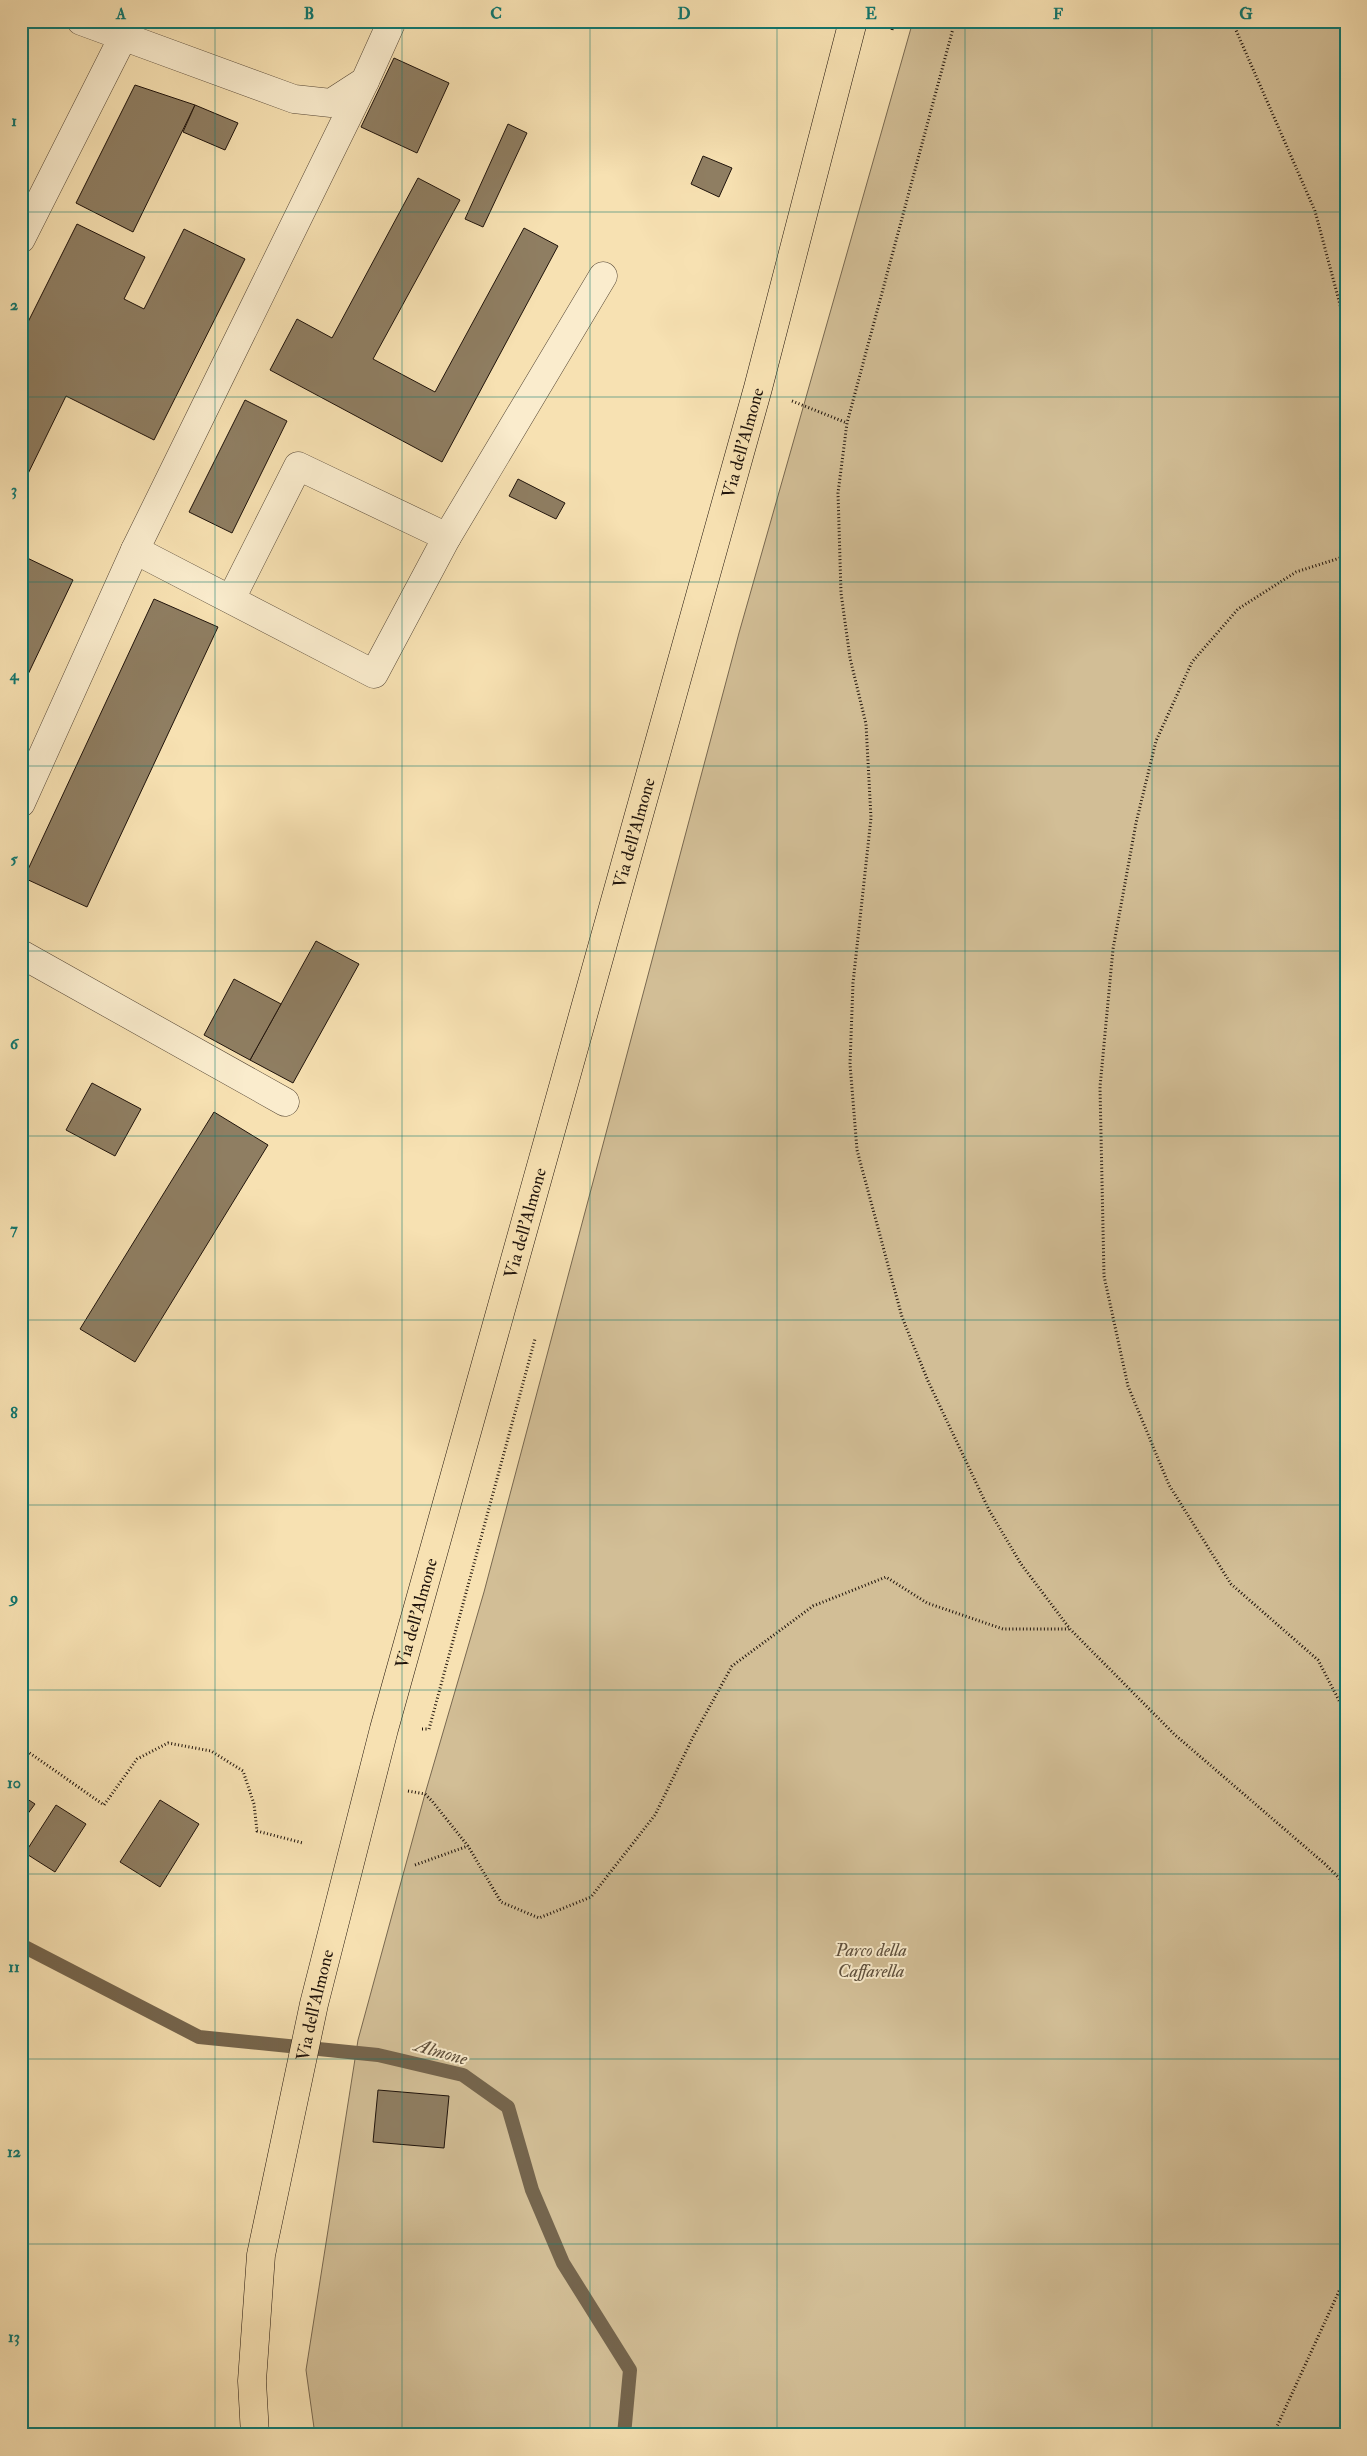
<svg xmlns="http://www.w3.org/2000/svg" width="1367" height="2456" font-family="'IM FELL Double Pica',serif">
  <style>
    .green { fill: #d2be96; stroke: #786850 }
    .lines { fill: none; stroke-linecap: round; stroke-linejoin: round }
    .stream { stroke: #75654d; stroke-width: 14 }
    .building { fill: #8f7e62; stroke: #1f130b }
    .minor-casing { stroke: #554635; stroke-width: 29 }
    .major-casing { stroke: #1f130b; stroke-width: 29 }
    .path { stroke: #1f130b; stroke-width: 3; stroke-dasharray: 1 2.5; stroke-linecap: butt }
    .minor { stroke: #faeccd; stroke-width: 28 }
    .major { stroke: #f7e1b2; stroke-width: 28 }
    .grid { fill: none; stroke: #0f766e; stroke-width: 1; stroke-opacity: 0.55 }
    .labels { text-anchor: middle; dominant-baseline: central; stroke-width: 4; stroke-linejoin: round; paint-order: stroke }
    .street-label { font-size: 18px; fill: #1f130b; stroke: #faeccd }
    .park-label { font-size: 18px; font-style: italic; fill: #5e4f3c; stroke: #faeccd }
    .water-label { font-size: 19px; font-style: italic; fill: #5f503c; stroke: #faeccd }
    .neatline { fill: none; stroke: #0f766e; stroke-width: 2 }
    .grid-label { font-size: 16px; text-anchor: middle; font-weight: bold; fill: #0f766e }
  </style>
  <rect width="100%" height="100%" fill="#f7e1b2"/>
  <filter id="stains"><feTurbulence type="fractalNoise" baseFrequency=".004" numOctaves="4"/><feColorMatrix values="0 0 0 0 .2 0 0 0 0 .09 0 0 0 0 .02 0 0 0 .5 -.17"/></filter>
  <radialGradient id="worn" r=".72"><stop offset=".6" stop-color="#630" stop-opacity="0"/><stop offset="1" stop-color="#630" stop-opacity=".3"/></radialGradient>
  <polygon class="green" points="913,21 1346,21 1346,2435 315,2435 306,2370 358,2040 425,1794 484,1592 739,633"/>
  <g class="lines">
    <polyline class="stream" points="21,1945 199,2037 378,2055 463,2075 508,2107 532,2190 563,2263 630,2370 624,2435"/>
  </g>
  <g class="building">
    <polygon points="394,58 449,83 417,153 361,127"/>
    <polygon points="135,85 195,105 133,232 76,203"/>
    <polygon points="195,105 238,123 225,150 183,132"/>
    <polygon points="508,124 527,133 483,227 465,219"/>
    <polygon points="703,156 732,168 719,197 691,184"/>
    <polygon points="418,178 460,200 373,359 435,392 524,228 558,246 442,462 270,370 297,319 332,338"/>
    <polygon points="77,224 145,257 124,299 144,309 184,229 245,259 154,440 66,396 21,488 21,336"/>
    <polygon points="245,400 287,421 232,533 189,512"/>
    <polygon points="518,479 565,503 556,519 509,496"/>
    <polygon points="21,526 27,528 21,540"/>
    <polygon points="21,555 73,580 21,689"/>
    <polygon points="154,599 218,627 87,907 24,878"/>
    <polygon points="316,941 359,964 293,1083 250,1060"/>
    <polygon points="234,979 281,1004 250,1060 204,1035"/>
    <polygon points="92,1083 141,1109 115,1156 66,1130"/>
    <polygon points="214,1112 268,1145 135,1362 80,1329"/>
    <polygon points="21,1795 35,1804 21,1823"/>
    <polygon points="160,1800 199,1824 160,1887 120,1862"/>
    <polygon points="56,1805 86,1824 55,1872 25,1853"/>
    <polygon points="378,2090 449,2096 444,2148 373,2142"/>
  </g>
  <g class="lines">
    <g class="minor-casing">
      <g id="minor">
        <polyline points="81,21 294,99 331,103 365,81 392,21"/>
        <polyline points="21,239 123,37"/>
        <polyline points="135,550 374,674 447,537 603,276"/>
        <polyline points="231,599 298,466 447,537"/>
        <polyline points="21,803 135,550 365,81"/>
        <polyline points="21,954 285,1102"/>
      </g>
    </g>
    <g class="major-casing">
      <g id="major">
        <path id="s1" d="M255,2435L252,2381L261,2255L314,2004L384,1729L758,388L853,21"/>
      </g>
    </g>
    <g class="path">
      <polyline points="955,21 847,423 838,493 841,593 850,658 866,724 871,818 853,983 850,1064 857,1150 902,1317 928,1381 989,1510 1021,1564 1070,1629 1174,1734 1325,1864 1346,1885"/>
      <polyline points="1232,21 1315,211 1346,327"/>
      <polyline points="892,30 894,21"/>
      <polyline points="792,401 847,423"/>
      <polyline points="1346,559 1343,557 1296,572 1238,609 1192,662 1156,741 1136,823 1113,949 1100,1087 1104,1276 1128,1386 1169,1485 1231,1584 1318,1660 1346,1714"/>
      <polyline points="422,1729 429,1729 535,1339"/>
      <polyline points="21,1747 104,1805 137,1759 168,1743 211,1751 243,1771 254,1804 257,1831 303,1843"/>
      <polyline points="408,1791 425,1794 432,1801 468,1846 501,1902 539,1918 591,1897 655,1815 694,1735 732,1666 813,1606 886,1577 927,1603 1003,1629 1069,1629"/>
      <polyline points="415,1865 468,1846"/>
      <polyline points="1273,2435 1346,2276"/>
    </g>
    <use href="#minor" class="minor"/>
    <use href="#major" class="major"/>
  </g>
  <path class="grid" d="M215,21V2435M402,21V2435M590,21V2435M777,21V2435M965,21V2435M1152,21V2435M21,212H1346M21,397H1346M21,582H1346M21,766H1346M21,951H1346M21,1136H1346M21,1320H1346M21,1505H1346M21,1690H1346M21,1874H1346M21,2059H1346M21,2244H1346"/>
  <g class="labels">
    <g class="street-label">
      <text stroke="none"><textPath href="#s1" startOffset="2056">Via dell'Almone</textPath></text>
      <text stroke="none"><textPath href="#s1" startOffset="1651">Via dell'Almone</textPath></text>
      <text stroke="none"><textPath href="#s1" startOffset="1246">Via dell'Almone</textPath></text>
      <text stroke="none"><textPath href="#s1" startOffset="841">Via dell'Almone</textPath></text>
      <text stroke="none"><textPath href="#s1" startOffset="436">Via dell'Almone</textPath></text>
    </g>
    <g class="park-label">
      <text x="871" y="1950">Parco della<tspan x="871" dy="21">Caffarella</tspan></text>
    </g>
    <g class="water-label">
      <text transform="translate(441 2052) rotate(16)">Almone</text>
    </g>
  </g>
  <rect width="1367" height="2456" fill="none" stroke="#f7e1b2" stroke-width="55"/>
  <rect x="28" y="28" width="1312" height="2400" class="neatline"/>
  <g class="grid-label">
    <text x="121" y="19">A</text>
    <text x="309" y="19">B</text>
    <text x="496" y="19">C</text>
    <text x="684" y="19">D</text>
    <text x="871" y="19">E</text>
    <text x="1058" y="19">F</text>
    <text x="1246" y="19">G</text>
    <text x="14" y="126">1</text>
    <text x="14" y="310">2</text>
    <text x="14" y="495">3</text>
    <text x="14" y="680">4</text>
    <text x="14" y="864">5</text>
    <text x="14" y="1049">6</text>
    <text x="14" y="1234">7</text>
    <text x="14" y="1418">8</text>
    <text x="14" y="1603">9</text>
    <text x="14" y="1788">10</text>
    <text x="14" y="1972">11</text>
    <text x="14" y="2157">12</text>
    <text x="14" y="2342">13</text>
  </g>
  <rect width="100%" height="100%" filter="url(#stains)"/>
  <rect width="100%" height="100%" fill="url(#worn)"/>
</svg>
